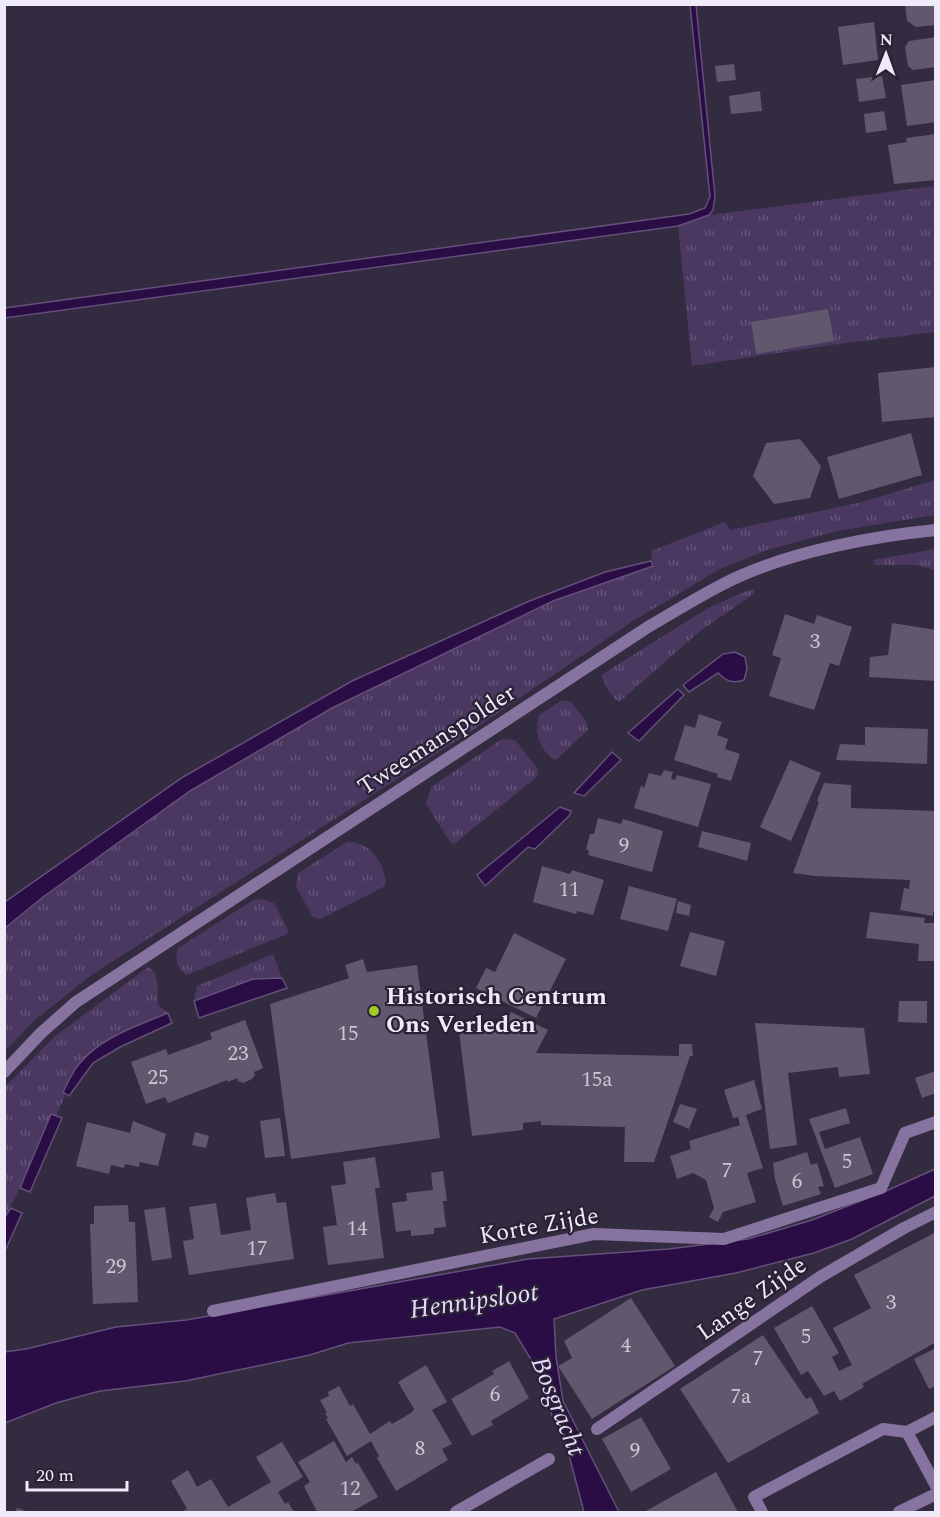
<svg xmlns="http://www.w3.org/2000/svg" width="940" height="1517" font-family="Spectral,serif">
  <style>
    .grass { fill: url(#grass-tufts) }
    .water { fill: #2a0d45; stroke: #654f7b; stroke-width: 1.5 }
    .building { fill: #61586e }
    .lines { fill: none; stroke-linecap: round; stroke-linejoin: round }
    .service { stroke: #8673a0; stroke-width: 12 }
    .pedestrian { stroke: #8673a0; stroke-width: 12 }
    .minor { stroke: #8673a0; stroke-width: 12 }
    .poi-dot { fill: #a1c929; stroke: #292134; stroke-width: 2 }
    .labels { text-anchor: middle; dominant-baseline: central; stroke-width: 4.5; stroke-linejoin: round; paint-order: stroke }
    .number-label { font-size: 21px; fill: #ccc6d6 }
    .street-label { font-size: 24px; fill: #efeaf8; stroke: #292134 }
    .poi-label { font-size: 24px; font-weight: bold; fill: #efeaf8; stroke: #292134; text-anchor: start }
    .water-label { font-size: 26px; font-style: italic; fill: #e8dafe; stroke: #292134 }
  </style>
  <defs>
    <pattern id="grass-tufts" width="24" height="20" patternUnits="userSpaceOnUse" patternTransform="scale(1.5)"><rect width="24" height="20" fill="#4a3861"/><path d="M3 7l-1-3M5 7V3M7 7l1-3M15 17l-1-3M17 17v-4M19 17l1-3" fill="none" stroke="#645578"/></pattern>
  </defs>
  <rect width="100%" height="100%" fill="#332b3f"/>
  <g class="grass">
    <polygon points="935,186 935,332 831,345 692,366 678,226 709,215"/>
    <polygon points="935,480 935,515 838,531 767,550 720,569 633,621 467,734 90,976 35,1020 5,1051 5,928 43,897 190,791 332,708 553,601 653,566 651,551 725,522 730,530 862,502"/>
    <polygon points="935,549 935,570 915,565 875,565 873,560"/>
    <path d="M756,589L752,595L699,632L619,702C610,696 605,685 601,675L708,608L749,590Z"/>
    <path d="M562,700L571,702L586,721L588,730L556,760C539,751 534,733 539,715Z"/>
    <polygon points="502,739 515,740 537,768 538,776 454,844 451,843 426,804 431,787"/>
    <path d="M347,842C354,842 360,843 366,847C377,853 388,874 385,886L321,919L313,917L296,887L298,873Z"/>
    <path d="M255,899L265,900L274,903L288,930L287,934L187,975C176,969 175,959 178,948Z"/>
    <polygon points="273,954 282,978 253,979 194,1001 197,986"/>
    <path d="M148,967C161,974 157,992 158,1005L168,1013L111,1038L63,1092L65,1095L54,1122L51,1115L20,1188L5,1217V1087L54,1037Z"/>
  </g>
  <g class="water">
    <polygon points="690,5 696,5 715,196 713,210 709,215 678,226 5,318 5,308 689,214 705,208 710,197"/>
    <polygon points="651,561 653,566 553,601 332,708 190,791 43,897 5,928 5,902 183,777 352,681 527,602 605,572"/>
    <path d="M735,652L745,657L747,669L744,680C733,684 726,681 718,673L689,692L683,685L723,654Z"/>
    <polygon points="678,689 684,695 639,741 628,733"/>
    <polygon points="612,752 621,760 584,796 574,793"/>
    <polygon points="560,807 571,811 569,816 535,849 528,847 485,886 477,875"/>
    <polygon points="282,978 287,988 199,1018 194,1001 253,979"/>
    <path d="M168,1013L172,1023L120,1047L93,1063L69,1096L63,1092C68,1083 72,1072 79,1064C101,1037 137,1026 168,1013Z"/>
    <polygon points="51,1114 62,1118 30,1192 20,1188"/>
    <polygon points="935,1169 935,1196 852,1239 814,1253 736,1273 642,1290 554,1319 556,1357 563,1401 619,1512 584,1512 564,1436 553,1419 545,1390 532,1361 515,1333 500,1327 348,1343 310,1355 185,1381 100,1391 56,1403 5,1423 4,1352 26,1349 116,1327 186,1320 528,1259 669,1249 748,1239 812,1220 886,1191"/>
    <polygon points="11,1208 22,1213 5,1251 5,1217"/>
  </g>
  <g class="building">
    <polygon points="905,4 936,4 936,25 916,27 907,21"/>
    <polygon points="874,22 878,60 843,65 838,27"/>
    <polygon points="936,37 936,67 913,70 908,66 905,47 909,41"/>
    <polygon points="734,64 736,80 717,82 715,66"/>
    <polygon points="882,76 886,98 859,102 856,79"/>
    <polygon points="936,80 936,122 907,126 901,85"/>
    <polygon points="760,91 762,111 731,114 729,96"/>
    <polygon points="884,111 887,130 866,133 864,114"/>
    <polygon points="936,134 936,180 894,184 888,145 907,142 906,138"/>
    <polygon points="828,309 834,341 756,354 751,322"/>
    <polygon points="936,367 936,417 882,422 878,373"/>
    <polygon points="911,433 922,475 839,499 827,457"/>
    <polygon points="800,439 821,466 810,498 774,504 753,476 766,443"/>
    <polygon points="785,614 814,624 817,615 852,627 839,666 830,663 814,710 769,696 781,658 772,655"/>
    <polygon points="892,623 936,630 936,681 869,677 870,657 888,655"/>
    <polygon points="699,714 722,722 717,735 728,739 725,749 740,754 731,781 717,777 718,774 674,760 685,725 695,728"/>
    <polygon points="865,727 928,729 927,764 836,760 840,744 865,745"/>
    <polygon points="790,760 821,773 791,841 760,827"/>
    <polygon points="664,770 673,772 671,779 675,780 677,775 711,784 698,827 634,808 641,786 644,788 649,773 661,776"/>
    <polygon points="824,783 851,785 851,808 936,811 936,912 933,912 933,916 900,910 904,888 909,889 910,880 815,876 793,873 819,802 817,801"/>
    <polygon points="598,818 621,824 623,819 663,831 652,872 588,855 589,851 586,849 590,834 594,834"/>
    <polygon points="702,831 751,843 747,861 698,847"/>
    <polygon points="542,866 570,874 572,870 604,880 593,915 577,911 576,914 533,902"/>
    <polygon points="629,886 677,899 668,931 620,919"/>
    <polygon points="678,901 691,905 689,916 676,913"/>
    <polygon points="870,912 925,918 924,923 936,923 936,961 918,961 919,944 866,938"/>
    <polygon points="690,932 725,941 716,976 680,966"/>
    <polygon points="514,933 566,959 536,1018 476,988 486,968 495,972"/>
    <polygon points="363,959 367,972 417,965 440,1138 291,1159 270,1004 349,978 345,965"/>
    <polygon points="899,1001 927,1001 927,1023 898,1022"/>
    <polygon points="511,1012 548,1030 536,1053 679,1056 679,1044 692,1044 693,1056 690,1056 654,1162 624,1162 625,1127 541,1125 541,1121 523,1123 523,1130 472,1136 459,1031 505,1024"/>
    <polygon points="245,1020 263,1068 254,1072 255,1075 252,1079 243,1083 238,1081 237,1078 228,1082 227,1080 168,1103 165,1097 146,1104 131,1062 166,1049 168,1055 212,1039 210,1033"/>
    <polygon points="755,1023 864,1028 870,1074 839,1077 838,1067 788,1073 797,1145 770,1149"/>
    <polygon points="936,1071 936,1093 922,1098 915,1078"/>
    <polygon points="754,1080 762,1109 746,1115 763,1168 747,1173 756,1202 723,1212 718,1222 709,1217 714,1208 706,1180 693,1173 677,1179 670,1156 691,1149 689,1141 740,1125 738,1117 733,1118 724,1090"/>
    <polygon points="680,1104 697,1109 689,1129 673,1122"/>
    <polygon points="846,1108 850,1123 819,1132 825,1149 860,1137 873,1174 835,1188 809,1119"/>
    <polygon points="280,1118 285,1156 265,1158 260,1121"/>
    <polygon points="133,1121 166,1134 158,1166 140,1162 139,1167 125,1164 124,1168 111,1165 109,1174 76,1166 87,1122 130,1133"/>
    <polygon points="195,1132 209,1136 206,1148 192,1145"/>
    <polygon points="807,1152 811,1165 817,1163 824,1186 818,1187 821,1194 783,1206 775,1179 773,1163"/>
    <polygon points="375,1157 380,1188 375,1188 384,1258 328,1265 323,1227 337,1225 331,1186 346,1184 343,1162"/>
    <polygon points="443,1171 447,1201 443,1201 446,1227 434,1228 434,1234 411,1236 411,1230 396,1232 392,1203 407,1201 406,1193 433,1190 431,1173"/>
    <polygon points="275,1193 277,1203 286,1202 294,1259 189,1275 183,1241 194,1239 189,1207 216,1203 221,1235 251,1230 246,1198"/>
    <polygon points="128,1205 129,1222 135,1222 138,1302 93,1304 90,1224 94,1224 94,1206"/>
    <polygon points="165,1207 172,1258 152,1261 144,1210"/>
    <polygon points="936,1232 936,1342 862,1384 864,1387 840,1401 834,1391 824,1396 808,1371 801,1375 774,1328 812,1306 839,1353 832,1357 839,1371 852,1365 833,1328 871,1308 854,1275"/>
    <polygon points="631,1298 675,1366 592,1419 558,1366 572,1358 564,1341"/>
    <polygon points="763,1335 806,1399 811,1397 819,1413 728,1463 680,1389"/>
    <polygon points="936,1348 936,1386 929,1389 914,1359"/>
    <polygon points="509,1361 529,1398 491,1421 493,1425 472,1436 451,1399 494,1374 492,1371"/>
    <polygon points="426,1365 447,1402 432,1410 452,1444 442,1449 448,1460 396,1491 377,1458 379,1456 371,1441 347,1456 326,1419 328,1418 325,1413 327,1413 320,1400 329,1396 328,1392 339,1386 350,1406 353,1404 370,1434 390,1421 392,1424 411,1413 414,1409 398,1382"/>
    <polygon points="641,1417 671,1469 631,1492 602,1439"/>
    <polygon points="334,1441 346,1462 352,1457 356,1464 358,1463 378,1497 351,1512 317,1512 304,1486 310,1482 298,1462"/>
    <polygon points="282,1442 303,1477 278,1492 285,1504 288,1502 294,1512 181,1512 187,1509 171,1481 188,1470 197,1487 211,1479 228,1507 271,1482 256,1457"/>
    <polygon points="716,1472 738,1512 644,1512"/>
    <polygon points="17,1508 29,1512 15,1512"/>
  </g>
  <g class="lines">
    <g class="service">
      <polyline points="907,1432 936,1486"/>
      <polyline points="762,1512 754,1497 883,1429 907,1432 936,1417"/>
      <polyline points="899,1512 936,1494"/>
    </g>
    <polyline class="pedestrian" points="213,1311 594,1234 724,1239 881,1188 905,1133"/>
    <g class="minor">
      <path d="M4,1072L41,1033L76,1002L648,627C678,610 708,590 740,576C796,551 874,536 936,530"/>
      <polyline points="905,1133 936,1122"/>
      <polyline points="597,1429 820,1277 904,1228 936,1212"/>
      <polyline points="456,1512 549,1459"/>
    </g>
  </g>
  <circle class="poi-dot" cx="374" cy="1011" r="6"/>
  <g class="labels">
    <g class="number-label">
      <text x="815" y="642">3</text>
      <text x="624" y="846">9</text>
      <text x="569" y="890">11</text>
      <text x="348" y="1034">15</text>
      <text x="238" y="1054">23</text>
      <text x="158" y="1078">25</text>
      <text x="597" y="1080">15a</text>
      <text x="847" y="1162">5</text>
      <text x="727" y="1171">7</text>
      <text x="797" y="1182">6</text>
      <text x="357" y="1229">14</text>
      <text x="257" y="1249">17</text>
      <text x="116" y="1267">29</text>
      <text x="891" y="1303">3</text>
      <text x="806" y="1337">5</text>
      <text x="626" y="1346">4</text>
      <text x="758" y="1359">7</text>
      <text x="495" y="1395">6</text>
      <text x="741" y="1397">7a</text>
      <text x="420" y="1449">8</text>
      <text x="635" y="1451">9</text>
      <text x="350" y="1489">12</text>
    </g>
    <g class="street-label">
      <text transform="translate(437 740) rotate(-33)">Tweemanspolder</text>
      <text transform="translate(539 1226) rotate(-10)">Korte Zijde</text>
      <text transform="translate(752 1299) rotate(-35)">Lange Zijde</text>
    </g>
    <g class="poi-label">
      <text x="386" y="997">Historisch Centrum<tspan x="386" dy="28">Ons Verleden</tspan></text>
    </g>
    <g class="water-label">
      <text transform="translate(474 1301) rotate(-8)">Hennipsloot</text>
      <text transform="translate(558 1406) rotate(68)">Bosgracht</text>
    </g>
  </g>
  <rect width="940" height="1517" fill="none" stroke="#efeaf8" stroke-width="12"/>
  <g transform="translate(886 54) rotate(1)" stroke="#292134" stroke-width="4.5" paint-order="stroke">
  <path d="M0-4.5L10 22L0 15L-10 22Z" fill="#efeaf8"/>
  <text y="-9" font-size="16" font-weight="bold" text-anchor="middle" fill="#efeaf8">N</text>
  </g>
  <path d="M27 1481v9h100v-9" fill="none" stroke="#efeaf8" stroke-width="3"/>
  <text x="36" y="1481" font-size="18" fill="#efeaf8" stroke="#292134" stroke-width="4.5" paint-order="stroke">20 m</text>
</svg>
